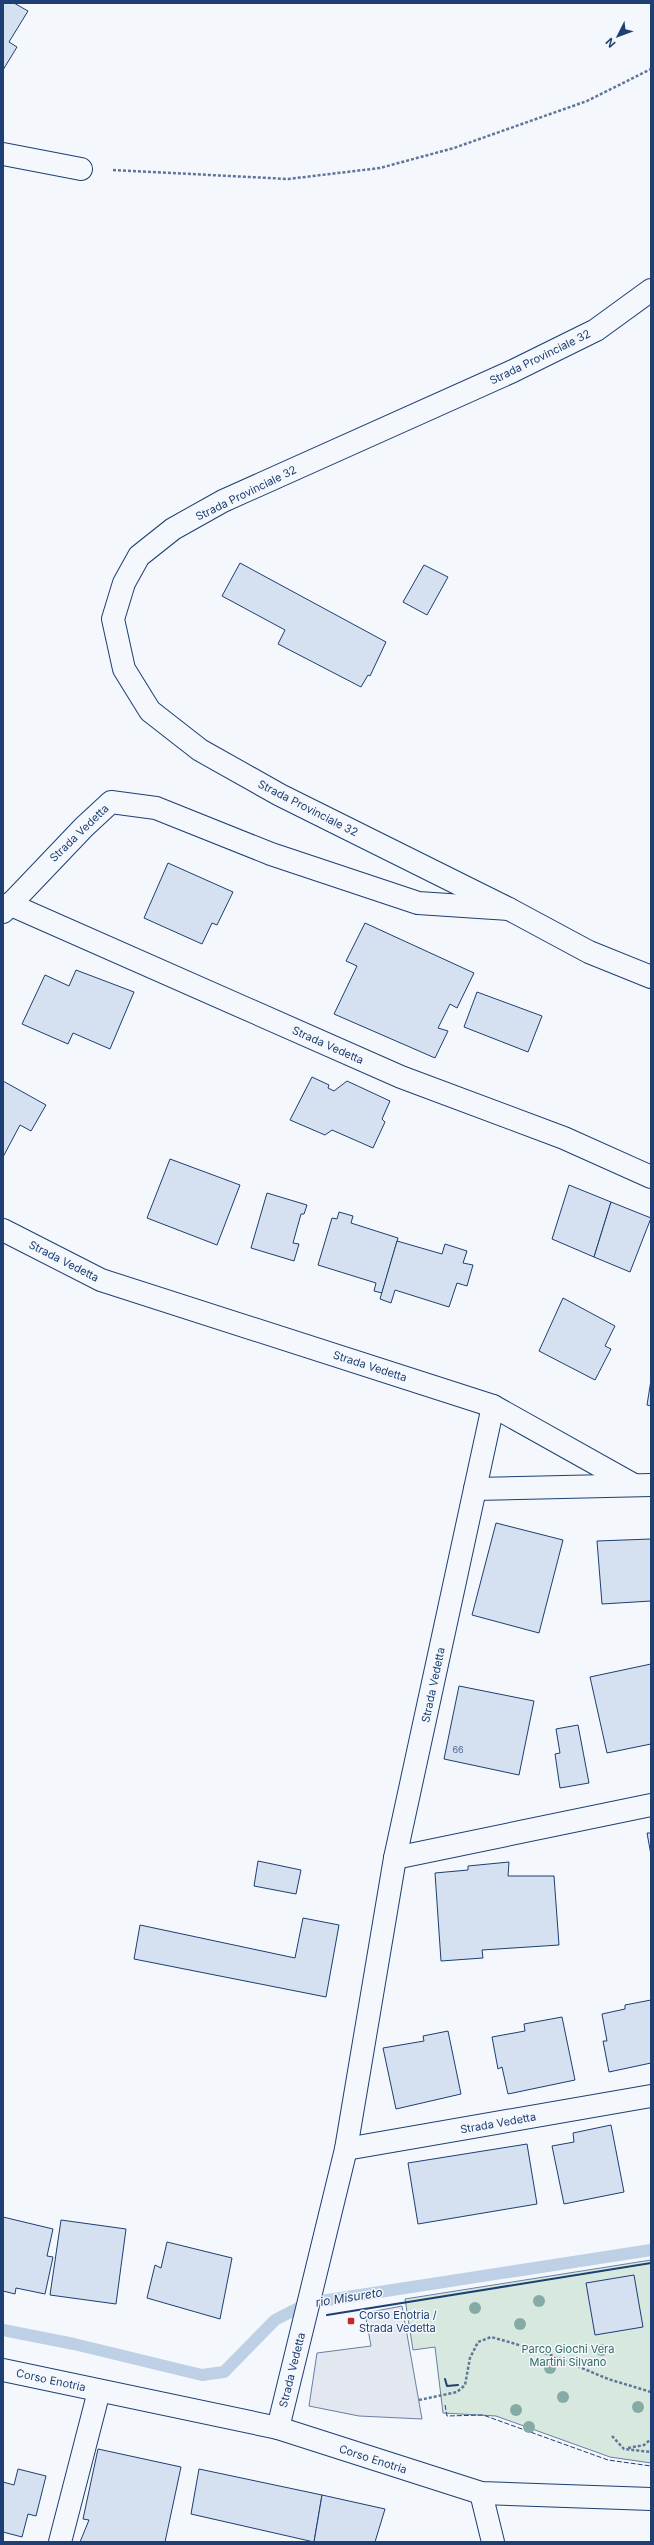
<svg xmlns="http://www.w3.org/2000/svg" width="654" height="2545" font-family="Inter,sans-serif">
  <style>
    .green { fill: #d7e8df; stroke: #687fa3 }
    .parking { fill: #e3e8f0; stroke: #687fa3 }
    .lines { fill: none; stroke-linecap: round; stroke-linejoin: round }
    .stream { stroke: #bed0e5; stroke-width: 12 }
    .building { fill: #d5e0f0; stroke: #1d3f73 }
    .minor-casing { stroke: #1d3f73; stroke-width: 24 }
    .major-casing { stroke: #1d3f73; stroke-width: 24 }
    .path { stroke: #5e769c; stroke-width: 2.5; stroke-dasharray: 3 2; stroke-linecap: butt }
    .minor { stroke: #f4f7fb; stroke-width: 22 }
    .major { stroke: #f4f7fb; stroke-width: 22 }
    .fence { stroke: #1d3f73; stroke-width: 1; stroke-dasharray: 5 2; stroke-linecap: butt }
    .wall { stroke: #1d3f73; stroke-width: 2 }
    .tree { fill: #86aba6 }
    .poi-dot { fill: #c62828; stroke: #f4f7fb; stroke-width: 1.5 }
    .labels { text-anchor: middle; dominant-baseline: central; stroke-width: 3; stroke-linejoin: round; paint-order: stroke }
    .number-label { font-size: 9px; fill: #4b6792 }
    .street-label { font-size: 11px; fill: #1d3f73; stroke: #f4f7fb }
    .poi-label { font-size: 11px; fill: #1d3f73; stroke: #f4f7fb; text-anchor: start }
    .park-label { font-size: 11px; fill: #2c6c60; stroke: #f4f7fb }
    .water-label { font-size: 12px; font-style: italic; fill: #1d3f73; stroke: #f4f7fb }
  </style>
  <rect width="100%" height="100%" fill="#f4f7fb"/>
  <polygon class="green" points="651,2260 651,2463 610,2457 496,2416 443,2413 435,2347 413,2350 405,2299"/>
  <polygon class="parking" points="402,2306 422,2419 359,2416 309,2406 317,2353 371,2346 365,2313"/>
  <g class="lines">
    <polyline class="stream" points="3,2330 74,2344 202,2375 224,2372 275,2320 308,2303 651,2250"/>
  </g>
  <g class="building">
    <polygon points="3,3 14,3 28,11 9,42 17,47 3,70"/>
    <polygon points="240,563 386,642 370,676 368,675 361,687 278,644 285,630 222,596"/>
    <polygon points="424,565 448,577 427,615 403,602"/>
    <polygon points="168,863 233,892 217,925 212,923 202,944 144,918"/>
    <polygon points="365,923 474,973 457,1008 450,1004 438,1028 448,1031 435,1058 334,1014 357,966 346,961"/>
    <polygon points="76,970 134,992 110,1049 73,1033 68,1044 22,1024 45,975 69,986"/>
    <polygon points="477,992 542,1016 528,1052 464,1027"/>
    <polygon points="312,1077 329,1085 328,1088 334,1091 347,1081 390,1101 382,1119 385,1122 373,1148 332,1130 325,1135 290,1120"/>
    <polygon points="3,1081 46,1105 31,1131 20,1125 3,1157"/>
    <polygon points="170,1159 240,1185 217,1245 147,1218"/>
    <polygon points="569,1185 611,1202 594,1257 552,1239"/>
    <polygon points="267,1193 307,1205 304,1214 301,1214 293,1243 299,1244 294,1261 251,1248"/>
    <polygon points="611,1202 651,1218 630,1272 594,1257"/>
    <polygon points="339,1212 353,1216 351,1223 398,1238 382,1293 374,1291 376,1283 318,1265 332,1218 337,1219"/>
    <polygon points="397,1241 442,1254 445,1244 467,1251 463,1263 473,1265 467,1286 457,1283 449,1307 395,1290 391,1303 380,1299"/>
    <polygon points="563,1298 615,1326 605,1346 611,1349 595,1380 539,1351"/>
    <polygon points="651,1380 651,1406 647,1405"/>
    <polygon points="496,1523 563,1540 539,1633 472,1615"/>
    <polygon points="651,1539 651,1601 602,1604 597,1541"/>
    <polygon points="651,1664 651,1744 607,1753 590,1677"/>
    <polygon points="459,1686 534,1701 519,1775 444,1759"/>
    <polygon points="578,1725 589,1783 560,1788 555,1754 560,1753 556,1729"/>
    <polygon points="647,1833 651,1833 651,1855"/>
    <polygon points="258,1861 301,1870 296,1894 254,1886"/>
    <polygon points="509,1862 508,1876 554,1876 559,1945 482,1950 483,1958 441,1961 435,1873 468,1870 468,1866"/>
    <polygon points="303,1918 339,1925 326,1997 134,1959 140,1925 295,1958"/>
    <polygon points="651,2000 651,2063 609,2072 603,2041 607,2041 602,2014 625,2009 625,2005"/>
    <polygon points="562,2017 575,2080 508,2094 502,2067 498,2069 492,2037 525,2031 524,2024"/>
    <polygon points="448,2031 461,2094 396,2109 383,2048 424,2041 423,2036"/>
    <polygon points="611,2125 624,2192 564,2204 552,2146 574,2142 573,2133"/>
    <polygon points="527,2144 537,2204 418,2224 408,2163"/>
    <polygon points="3,2217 53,2229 47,2256 53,2257 45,2294 16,2288 15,2294 3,2291"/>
    <polygon points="61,2220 126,2229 116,2304 50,2295"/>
    <polygon points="167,2242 232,2258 220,2319 147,2298 155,2265 161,2268"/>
    <polygon points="634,2275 643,2327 595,2335 586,2283"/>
    <polygon points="98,2449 181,2467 165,2542 80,2542 89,2520 83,2519"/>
    <polygon points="18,2469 46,2476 36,2516 28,2514 22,2537 3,2532 3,2482 14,2485"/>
    <polygon points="199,2469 322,2495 314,2542 191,2514"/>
    <polygon points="322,2495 385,2509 375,2542 314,2542"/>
  </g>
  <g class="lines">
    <g class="minor-casing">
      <g id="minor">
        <polyline points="3,154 81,169"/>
        <polyline points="9,904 401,1077 564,1138 651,1177"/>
        <polyline points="3,912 84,827 111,802 156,808 271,854 418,903 509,909"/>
        <polyline points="3,1230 101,1280 493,1406 634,1485"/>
        <polyline points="475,1489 651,1485"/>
        <polyline points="395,1858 651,1805"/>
        <polyline points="346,2149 651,2096"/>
        <polyline points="278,2428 346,2149 395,1858 493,1406"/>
        <polyline points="481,2493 493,2542"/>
        <polyline points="60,2542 99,2391"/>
      </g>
    </g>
    <g class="major-casing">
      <g id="major">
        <polyline points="651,290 596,330 513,371 223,501 173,529 139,556 124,583 113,619 124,669 150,711 200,750 280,795 509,909 589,952 651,977"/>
        <polyline points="3,2370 278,2428 481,2493 651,2499"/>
      </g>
    </g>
    <g class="path">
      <polyline points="113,170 288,179 380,168 454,148 587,101 651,69"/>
      <polyline points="419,2400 457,2392 465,2385 470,2358 478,2342 491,2337 509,2342 551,2355 608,2379 651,2392"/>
      <polyline points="612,2436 624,2449 651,2452"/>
      <polyline points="628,2448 644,2445 651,2439"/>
    </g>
    <use href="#minor" class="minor"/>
    <use href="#major" class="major"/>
    <polyline class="fence" points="445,2405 447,2416 483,2415 608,2460 651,2466"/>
    <g class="wall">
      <polyline points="327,2315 651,2263"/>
      <polyline points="445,2379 447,2386 458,2385"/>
    </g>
  </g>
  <g class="tree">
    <circle cx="539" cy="2301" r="6"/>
    <circle cx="475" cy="2308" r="6"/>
    <circle cx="520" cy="2324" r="6"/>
    <circle cx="602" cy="2350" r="6"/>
    <circle cx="550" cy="2368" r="6"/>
    <circle cx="563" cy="2397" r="6"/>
    <circle cx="638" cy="2407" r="6"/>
    <circle cx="516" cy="2410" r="6"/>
    <circle cx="529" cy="2427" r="6"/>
  </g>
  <rect class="poi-dot" x="347" y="2317" width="8" height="8" rx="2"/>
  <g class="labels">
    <g class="number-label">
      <text x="458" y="1749">66</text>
    </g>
    <g class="street-label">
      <text transform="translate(540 357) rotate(-26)">Strada Provinciale 32</text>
      <text transform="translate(246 493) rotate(-26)">Strada Provinciale 32</text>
      <text transform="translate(308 808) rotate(27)">Strada Provinciale 32</text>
      <text transform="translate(79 833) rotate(-44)">Strada Vedetta</text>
      <text transform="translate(328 1045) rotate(24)">Strada Vedetta</text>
      <text transform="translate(64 1261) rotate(27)">Strada Vedetta</text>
      <text transform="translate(370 1366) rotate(18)">Strada Vedetta</text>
      <text transform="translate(433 1685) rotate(-78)">Strada Vedetta</text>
      <text transform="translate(498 2123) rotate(-10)">Strada Vedetta</text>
      <text transform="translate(292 2370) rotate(-76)">Strada Vedetta</text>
      <text transform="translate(51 2380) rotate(12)">Corso Enotria</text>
      <text transform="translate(373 2459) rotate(18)">Corso Enotria</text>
    </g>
    <g class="poi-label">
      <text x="359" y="2315">Corso Enotria /<tspan x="359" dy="13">Strada Vedetta</tspan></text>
    </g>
    <g class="park-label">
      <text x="568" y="2349">Parco Giochi Vera<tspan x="568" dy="13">Martini Silvano</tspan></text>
    </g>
    <g class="water-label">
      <text transform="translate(349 2297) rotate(-9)">rio Misureto</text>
    </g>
  </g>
  <rect width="654" height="2545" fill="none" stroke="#1d3f73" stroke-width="8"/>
  <g transform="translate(618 36) rotate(228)" stroke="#f4f7fb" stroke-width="3" paint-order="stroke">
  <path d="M0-3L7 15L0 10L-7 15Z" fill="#1d3f73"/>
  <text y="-6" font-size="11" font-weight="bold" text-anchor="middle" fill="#1d3f73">N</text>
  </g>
</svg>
